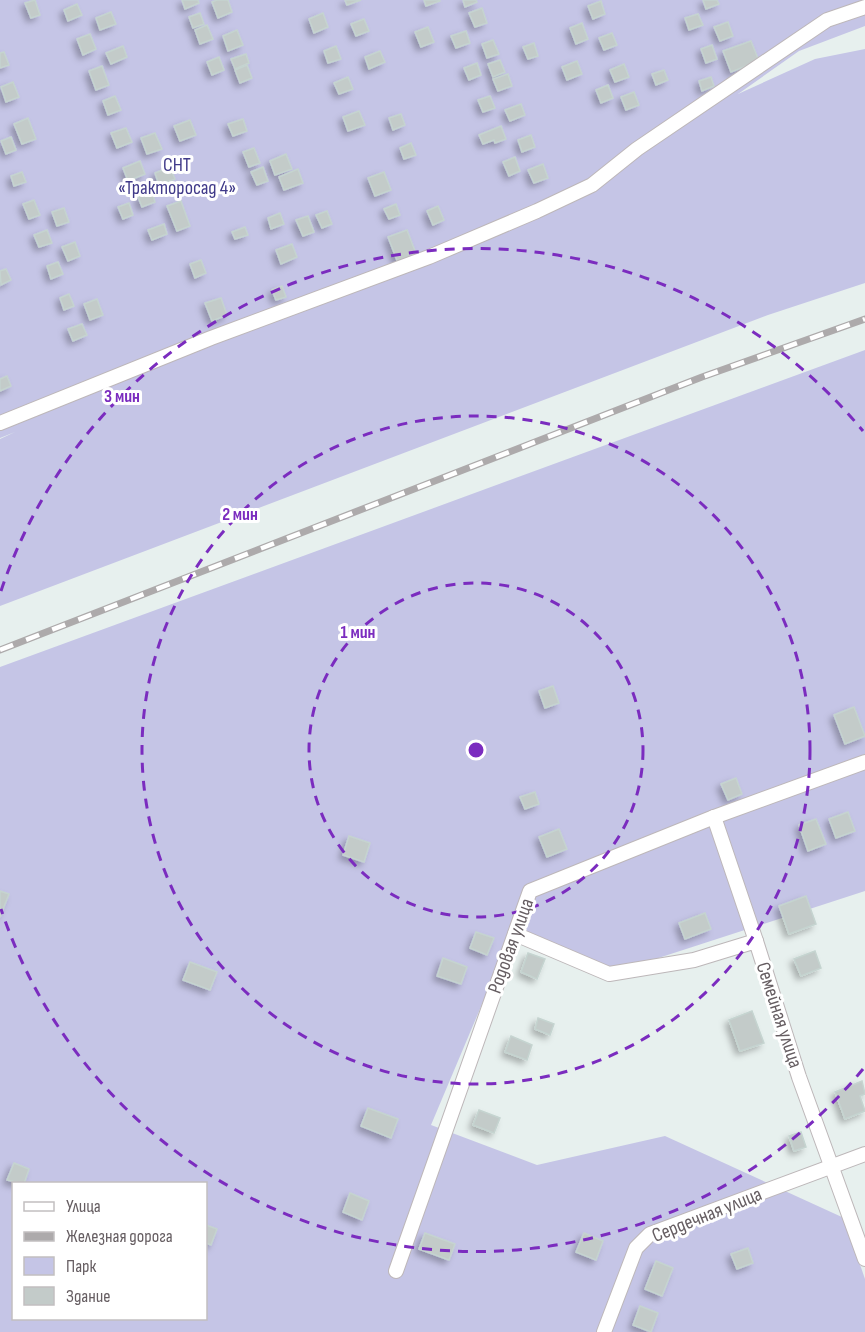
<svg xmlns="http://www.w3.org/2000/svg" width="865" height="1332" font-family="'Sofia Sans Condensed',sans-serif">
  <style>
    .green { fill: #c5c5e6; fill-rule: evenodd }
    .building { fill: #c3cbc9; stroke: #c5d4d0; stroke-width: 1.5; filter: url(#shadow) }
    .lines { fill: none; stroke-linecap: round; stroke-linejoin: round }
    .street-casing { stroke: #bdb7b9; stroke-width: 16 }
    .street { stroke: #fff; stroke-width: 14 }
    .rail-casing { stroke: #adaaab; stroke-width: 7 }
    .rail { stroke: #fff; stroke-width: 4.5; stroke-dasharray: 14; stroke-linecap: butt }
    .ring { fill: none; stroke: #7b2cbf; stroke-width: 3; stroke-dasharray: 10 8 }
    .labels { text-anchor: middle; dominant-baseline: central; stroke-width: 6; stroke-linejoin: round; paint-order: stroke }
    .park-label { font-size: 20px; fill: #403a89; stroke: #fff }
    .street-label { font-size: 20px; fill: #665e62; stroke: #fff }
    .centre { fill: #7b2cbf; stroke: #fff; stroke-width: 3 }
    .ring-label { font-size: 18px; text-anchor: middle; font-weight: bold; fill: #7b2cbf; stroke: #fff; stroke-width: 6; stroke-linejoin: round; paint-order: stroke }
  </style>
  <defs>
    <filter id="shadow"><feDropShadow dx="-4" dy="4" stdDeviation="3" flood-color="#0004"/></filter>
  </defs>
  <rect width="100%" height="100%" fill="#e7f0ee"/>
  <g class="green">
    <polygon points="0,0 865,0 865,26 799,51 738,94 815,59 865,49 865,283 768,315 0,606 0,439 15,432 0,438"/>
    <path d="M865,350V891L609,974L512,933L431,1125L537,1165L665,1136L844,1218L865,1279V1332H0V667ZM14,1184H206V1318H14Z"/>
  </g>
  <g class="building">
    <polygon points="35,0 40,15 31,18 25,3"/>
    <polygon points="182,0 198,0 199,3 185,9"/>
    <polygon points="217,0 228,0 232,12 218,18 212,2"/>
    <polygon points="345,0 361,0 347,5"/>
    <polygon points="424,0 439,0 440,1 426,6"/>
    <polygon points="463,0 476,0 477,2 465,7"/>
    <polygon points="703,0 717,0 719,4 706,9"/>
    <polygon points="601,1 605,14 593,19 588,6"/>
    <polygon points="77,4 82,15 68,21 64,10"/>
    <polygon points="482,8 487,23 475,27 469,13"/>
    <polygon points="111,12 116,24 100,30 96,18"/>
    <polygon points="200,13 204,24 193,28 189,17"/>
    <polygon points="323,13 328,27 314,33 309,19"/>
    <polygon points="698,14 703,25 689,30 685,18"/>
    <polygon points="364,19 369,31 356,36 351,24"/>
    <polygon points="728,22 733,36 720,41 714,27"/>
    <polygon points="582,23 588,39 576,44 570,28"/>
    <polygon points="207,25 213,39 200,44 195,30"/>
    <polygon points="428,27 434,42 421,47 415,32"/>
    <polygon points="237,30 243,45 228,51 223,36"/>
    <polygon points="466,31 470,43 456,48 451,36"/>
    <polygon points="612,33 617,45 604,50 599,38"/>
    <polygon points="90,34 96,49 83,55 77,39"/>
    <polygon points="493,40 499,54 487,58 482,44"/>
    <polygon points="751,41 759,61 731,72 723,51"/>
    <polygon points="534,43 538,56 528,59 523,47"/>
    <polygon points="712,45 717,59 706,63 701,49"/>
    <polygon points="123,46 127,57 111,64 106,53"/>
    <polygon points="336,46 341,59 328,63 324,51"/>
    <polygon points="380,51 385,62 369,69 365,57"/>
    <polygon points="4,52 9,65 0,68 0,53"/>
    <polygon points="246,54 249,63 235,69 231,59"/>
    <polygon points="219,57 224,70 212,75 207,62"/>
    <polygon points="500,60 505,72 493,77 488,64"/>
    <polygon points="577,61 582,74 567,80 562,67"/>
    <polygon points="477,63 481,75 469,80 464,68"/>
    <polygon points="624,64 629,77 615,82 610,70"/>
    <polygon points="247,65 252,78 240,83 235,70"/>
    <polygon points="102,66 109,85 96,90 89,71"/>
    <polygon points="664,70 668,80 656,85 652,74"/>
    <polygon points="508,74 512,86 498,91 493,79"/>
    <polygon points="348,77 353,89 339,94 334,83"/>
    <polygon points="711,77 714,86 702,91 699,81"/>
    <polygon points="13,82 19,97 6,102 1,87"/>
    <polygon points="608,85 613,98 601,103 596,90"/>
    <polygon points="634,92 639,105 626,110 621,97"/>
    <polygon points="115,96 121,110 108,115 103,101"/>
    <polygon points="490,96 495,108 483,112 478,100"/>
    <polygon points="521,104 525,115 510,121 505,110"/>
    <polygon points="359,111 365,125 348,131 343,117"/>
    <polygon points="401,114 405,125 393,130 389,118"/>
    <polygon points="28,118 36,139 22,144 14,124"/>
    <polygon points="243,119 247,131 233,136 228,124"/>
    <polygon points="190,120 196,135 180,141 174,126"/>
    <polygon points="501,126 506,139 495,143 494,140 483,144 479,135"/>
    <polygon points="126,128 132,142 117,148 111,133"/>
    <polygon points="155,133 162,149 147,154 141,138"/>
    <polygon points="531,135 535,147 522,152 518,140"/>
    <polygon points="11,137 16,150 6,154 1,141"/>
    <polygon points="411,143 416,155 404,159 400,148"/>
    <polygon points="254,148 260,163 249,167 243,152"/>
    <polygon points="286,154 292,169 275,175 270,161"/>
    <polygon points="515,157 520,171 509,176 503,162"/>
    <polygon points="140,161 145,174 128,181 123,168"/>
    <polygon points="543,164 548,178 534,183 528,170"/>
    <polygon points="170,167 175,179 159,185 155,173"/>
    <polygon points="263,167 268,181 257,185 251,172"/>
    <polygon points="298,169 303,183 284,190 279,177"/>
    <polygon points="22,172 26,182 14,186 11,176"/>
    <polygon points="384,172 391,190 375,196 368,178"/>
    <polygon points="152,191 155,202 142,207 138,197"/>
    <polygon points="34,200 40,215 29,219 23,204"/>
    <polygon points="181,201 190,226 177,231 167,206"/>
    <polygon points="129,203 133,215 123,219 118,207"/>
    <polygon points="396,204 400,215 389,219 384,209"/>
    <polygon points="438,206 444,220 433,225 427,211"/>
    <polygon points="64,208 69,222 57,226 52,212"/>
    <polygon points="327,211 332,224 322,228 316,215"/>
    <polygon points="280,213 284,224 271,229 268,218"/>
    <polygon points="308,216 314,232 303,236 296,220"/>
    <polygon points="164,224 167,234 152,240 148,230"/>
    <polygon points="245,227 248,235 235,239 232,232"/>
    <polygon points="47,230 52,243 39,247 34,235"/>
    <polygon points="407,230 417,256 398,263 388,237"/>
    <polygon points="75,242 80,256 68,261 62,247"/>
    <polygon points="292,244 297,257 281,264 276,250"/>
    <polygon points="201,260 206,273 195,278 190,264"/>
    <polygon points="58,262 63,274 51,279 47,266"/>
    <polygon points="6,269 11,280 1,285 0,271"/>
    <polygon points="282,286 286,297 276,300 272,290"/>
    <polygon points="69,294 74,306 64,310 60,298"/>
    <polygon points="221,298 227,315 212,321 205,303"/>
    <polygon points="97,299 103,315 90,320 84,304"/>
    <polygon points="82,324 87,335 73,341 68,329"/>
    <polygon points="7,376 11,386 0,391 0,379"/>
    <polygon points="553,686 559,703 545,708 539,691"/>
    <polygon points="854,707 865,736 845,744 834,715"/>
    <polygon points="736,778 742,794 728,800 721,784"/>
    <polygon points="535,792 539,804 525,809 520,797"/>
    <polygon points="848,812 855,831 836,838 829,819"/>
    <polygon points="816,819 826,844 808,851 799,825"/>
    <polygon points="559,829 567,849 547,857 539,837"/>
    <polygon points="349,836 370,843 364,862 343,855"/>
    <polygon points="0,891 9,894 0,917"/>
    <polygon points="806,896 816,924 789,934 779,906"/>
    <polygon points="705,913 711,929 685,939 679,923"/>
    <polygon points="476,932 494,938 487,955 470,948"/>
    <polygon points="815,951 821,968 801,976 794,959"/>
    <polygon points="528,953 545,959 537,979 521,972"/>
    <polygon points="443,958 467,967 461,984 437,976"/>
    <polygon points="190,962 217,972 210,990 183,980"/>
    <polygon points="752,1011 764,1043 740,1051 729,1020"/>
    <polygon points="538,1018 554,1024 550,1035 535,1029"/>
    <polygon points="511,1036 532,1045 527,1060 505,1052"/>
    <polygon points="862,1081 865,1094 860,1096 865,1111 845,1119 835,1092"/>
    <polygon points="368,1108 398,1119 391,1138 361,1126"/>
    <polygon points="479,1110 500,1118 494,1133 473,1125"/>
    <polygon points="801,1132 806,1147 794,1151 789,1136"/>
    <polygon points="14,1163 29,1169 24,1184 7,1180"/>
    <polygon points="350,1193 369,1201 362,1220 343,1212"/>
    <polygon points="206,1225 217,1229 211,1245 206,1243"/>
    <polygon points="425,1233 455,1244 449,1260 419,1249"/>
    <polygon points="584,1233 603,1241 596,1260 576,1252"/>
    <polygon points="748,1248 753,1263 737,1269 731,1254"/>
    <polygon points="656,1261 673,1268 662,1296 645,1289"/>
    <polygon points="640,1306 658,1313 651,1332 633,1325"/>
  </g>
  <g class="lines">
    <g class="street-casing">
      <g id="street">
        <polyline points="0,423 211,338 429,257 537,211 592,185 637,149 827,20 865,7"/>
        <polyline points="714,817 756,941"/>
        <polyline points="515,934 609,974 694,960 756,941 799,1077 865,1259"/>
        <polyline points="396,1271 530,891 714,817 865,762"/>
        <polyline points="604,1332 636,1248 650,1234 865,1154"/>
      </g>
    </g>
    <use href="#street" class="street"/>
    <g class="rail-casing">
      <polyline id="rail" points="0,650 702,377 865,319"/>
    </g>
    <use href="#rail" class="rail"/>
  </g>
  <g class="ring">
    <circle cx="476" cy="750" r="167"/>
    <circle cx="476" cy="750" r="334"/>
    <path d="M863 1069A501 501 0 0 1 1 909M1 591A501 501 0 0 1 863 431"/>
  </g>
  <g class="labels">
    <g class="park-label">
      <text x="177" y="165">СНТ<tspan x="177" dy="23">«Тракторосад 4»</tspan></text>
    </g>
    <g class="street-label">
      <text transform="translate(511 946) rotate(-70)">Родовая улица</text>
      <text transform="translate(779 1015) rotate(72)">Семейная улица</text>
      <text transform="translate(707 1215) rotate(-22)">Сердечная улица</text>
    </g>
  </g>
  <circle cx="476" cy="750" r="9" class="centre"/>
  <g class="ring-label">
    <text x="122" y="402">3 мин</text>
    <text x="240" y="520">2 мин</text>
    <text x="358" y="638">1 мин</text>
  </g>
  <rect x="12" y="1182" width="195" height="138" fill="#ffffff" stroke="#c2bfc0" stroke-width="1.5"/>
  <rect x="24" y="1202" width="30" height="9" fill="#ffffff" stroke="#c2bfc0" stroke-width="1.5"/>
  <text x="66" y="1212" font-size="18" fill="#665e62">Улица</text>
  <rect x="24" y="1232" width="30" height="9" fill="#adaaab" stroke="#c2bfc0" stroke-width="1.5"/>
  <text x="66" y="1242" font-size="18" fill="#665e62">Железная дорога</text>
  <rect x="24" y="1257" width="30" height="18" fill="#c5c5e6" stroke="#c2bfc0" stroke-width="1.5"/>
  <text x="66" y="1272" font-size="18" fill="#665e62">Парк</text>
  <rect x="24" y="1287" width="30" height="18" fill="#c3cbc9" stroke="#c2bfc0" stroke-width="1.5"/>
  <text x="66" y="1302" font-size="18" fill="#665e62">Здание</text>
</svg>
